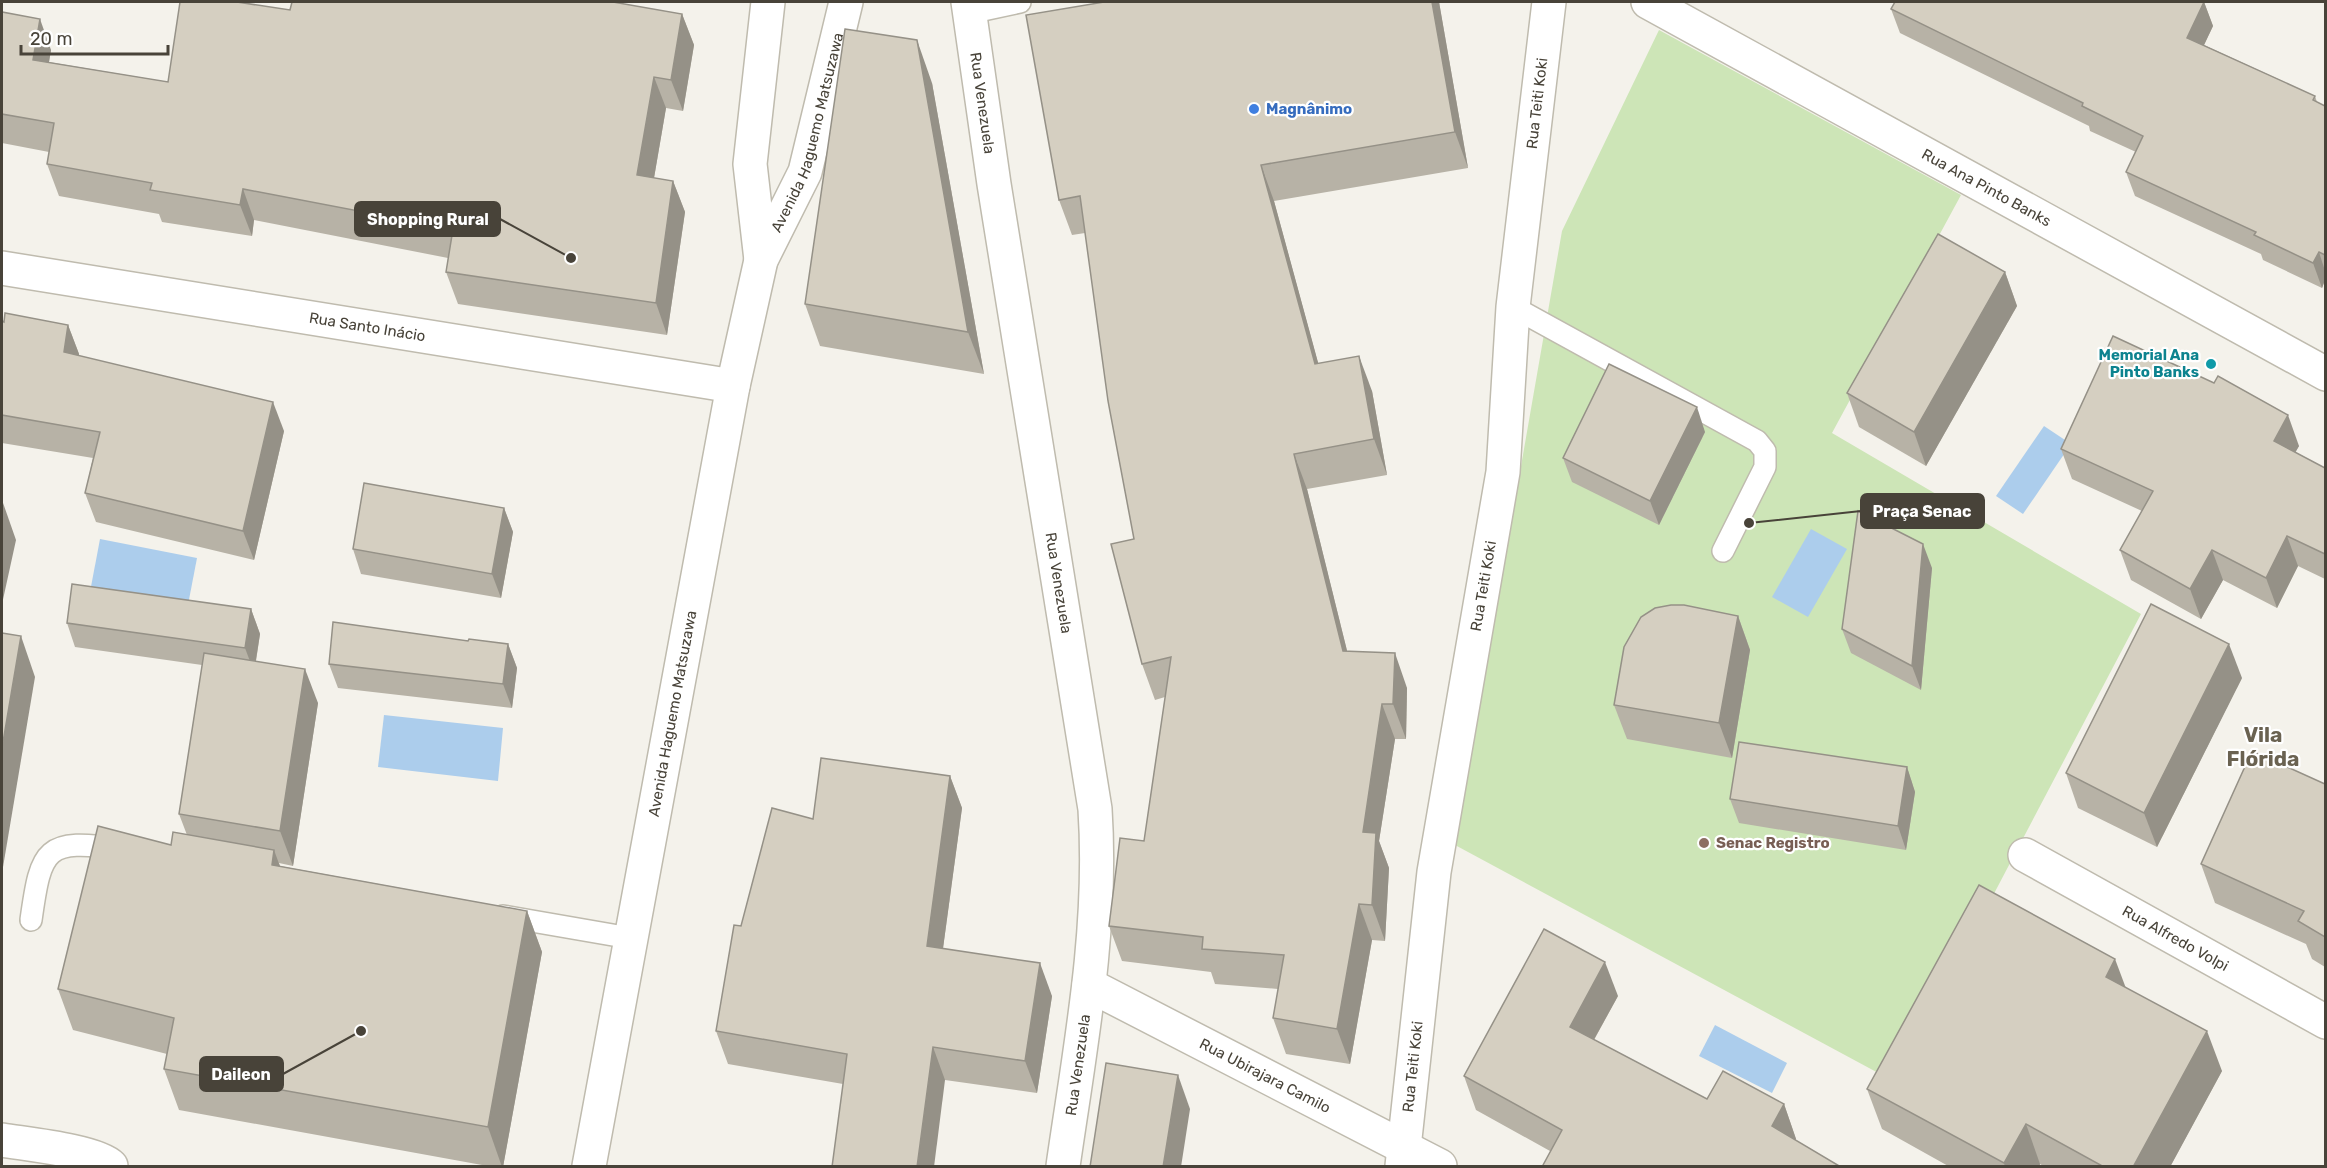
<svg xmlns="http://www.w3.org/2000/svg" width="2327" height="1168" font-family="Rubik,sans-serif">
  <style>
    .green { fill: #cde5b7 }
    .water { fill: #accdec }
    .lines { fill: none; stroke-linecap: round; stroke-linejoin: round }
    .service-casing { stroke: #bfbbae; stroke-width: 24 }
    .minor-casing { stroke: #bfbbae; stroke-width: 36 }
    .service { stroke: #fff; stroke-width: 21 }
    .minor { stroke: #fff; stroke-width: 33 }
    .wall { fill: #b7b2a6 }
    .shaded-wall { fill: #959187 }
    .building { fill: #d5cfc1; stroke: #959187; stroke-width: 1.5 }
    .shop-dot { fill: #3f7fe0; stroke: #fff; stroke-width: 2 }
    .culture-dot { fill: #0f9aa8; stroke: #fff; stroke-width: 2 }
    .education-dot { fill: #8d6e63; stroke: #fff; stroke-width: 2 }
    .labels { text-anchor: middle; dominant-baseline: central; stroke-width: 4.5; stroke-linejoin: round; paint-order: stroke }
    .street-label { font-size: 15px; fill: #484339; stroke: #fff }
    .shop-label { font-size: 15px; font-weight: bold; fill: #366cbe; stroke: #fff; text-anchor: start }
    .culture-label { font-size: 15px; font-weight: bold; fill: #0d838f; stroke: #fff; text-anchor: end }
    .education-label { font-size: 15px; font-weight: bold; fill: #785e54; stroke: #fff; text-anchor: start }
    .district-label { font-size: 21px; font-weight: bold; fill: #6a6251; stroke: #fff }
    .leader { fill: none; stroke: #484339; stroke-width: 2 }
    .callout-dot { fill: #484339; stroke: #fff; stroke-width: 2 }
    .callout { fill: #484339; stroke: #484339; stroke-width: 2 }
    .callout-label { font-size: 16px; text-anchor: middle; font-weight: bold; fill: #fff }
  </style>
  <rect width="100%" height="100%" fill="#f4f2eb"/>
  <polygon class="green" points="1659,30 1961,195 1832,433 2141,614 1895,1082 1455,845 1562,231"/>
  <g class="water">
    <polygon points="2044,426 2071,444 2023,514 1996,496"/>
    <polygon points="1811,529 1847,549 1808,617 1772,597"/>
    <polygon points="100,539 197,558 187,610 90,592"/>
    <polygon points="384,715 503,728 498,781 378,767"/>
    <polygon points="1715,1025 1787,1063 1772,1093 1699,1056"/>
  </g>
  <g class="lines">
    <g class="service-casing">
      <g id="service">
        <polyline points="969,13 1020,2"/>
        <polyline points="1513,307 1757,441 1765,451 1765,467 1723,551"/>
        <polyline points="503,916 630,938"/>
        <path d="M31,920C41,848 45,838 121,849"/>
      </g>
    </g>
    <g class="minor-casing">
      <g id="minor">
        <path id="s1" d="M968,2L994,184L1095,809C1103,930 1080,1048 1063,1166"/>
        <path id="s2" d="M1648,2L2326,374"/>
        <polyline points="761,260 750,164 768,2"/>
        <path id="s3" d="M2,268L733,386"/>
        <path id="s4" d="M2025,855L2326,1022"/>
        <path id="s5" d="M1089,985L1440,1166"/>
        <path d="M2,1140C25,1144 96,1151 111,1166"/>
        <path id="s6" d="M589,1166L733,386L761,260L805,172L846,2"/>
        <path id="s7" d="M1402,1166L1434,872L1503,472L1513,307L1549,2"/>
      </g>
    </g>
    <use href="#service" class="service"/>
    <use href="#minor" class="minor"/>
  </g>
  <g class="wall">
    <polygon points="1439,2 1468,168 1274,201 1318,363 1372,391 1387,475 1307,489 1347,651 1407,688 1406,739 1395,739 1379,841 1389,868 1385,941 1372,940 1350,1064 1286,1054 1273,1018 1278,989 1215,984 1211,972 1122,961 1109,926 1144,841 1165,697 1155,700 1142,664 1134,539 1085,233 1072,235 1059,200"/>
    <polygon points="2204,2 2213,26 2204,45 2315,96 2317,102 2325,106 2325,280 2322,288 2263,260 2261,254 2135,196 2126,172 2136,152 2090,131 2089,126 1900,33 1891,9"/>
    <polygon points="290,10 682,14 694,45 683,111 666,108 654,178 673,181 685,212 667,335 458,304 446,272 448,258 254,220 252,236 162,222 159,214 59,196 47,164 49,152 2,143 2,12 51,50 49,62 168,82"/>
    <polygon points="932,83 984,374 820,346 805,304"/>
    <polygon points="2005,272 2017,306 1926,466 1859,427 1847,393"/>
    <polygon points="2,321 68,325 79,354 79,356 284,431 254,560 96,522 85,493 93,458 2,443"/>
    <polygon points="2214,383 2299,446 2295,452 2325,468 2325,579 2298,566 2277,608 2223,580 2201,619 2131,580 2120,550 2142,511 2072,479 2061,449"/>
    <polygon points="1705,432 1659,525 1572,482 1563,458"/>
    <polygon points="504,508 513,532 501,598 361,574 353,549"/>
    <polygon points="1932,568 1921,690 1851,653 1842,629"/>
    <polygon points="251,609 260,634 256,661 318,703 293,866 279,863 280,866 527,911 542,952 503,1167 493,1167 179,1110 164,1069 167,1054 73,1030 58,989 171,845 187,835 179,814 202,665 75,647 67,623"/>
    <polygon points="1738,616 1750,650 1732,758 1627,739 1614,705"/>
    <polygon points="468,641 508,644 517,668 512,708 338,688 329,664"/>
    <polygon points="2242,678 2157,847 2078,808 2066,773"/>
    <polygon points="1907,767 1915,792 1906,850 1739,823 1730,799"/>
    <polygon points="950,776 962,808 943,948 1052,996 1037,1093 945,1080 843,1084 728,1064 716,1031 741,926 813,819"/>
    <polygon points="2325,784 2325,967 2312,959 2306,944 2215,903 2201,864"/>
    <polygon points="2126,988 2222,1071 2170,1167 2045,1167 2040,1164 2039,1167 1950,1167 1882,1129 1867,1089"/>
    <polygon points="1618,996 1594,1040 1707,1099 1784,1104 1796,1139 1550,1151 1476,1110 1464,1076"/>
  </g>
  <g class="shaded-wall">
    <polygon points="1432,2 1439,2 1468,168 1455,132"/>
    <polygon points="2204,2 2213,26 2196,62 2187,38"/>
    <polygon points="682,14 694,45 683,111 671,80"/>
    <polygon points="40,19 51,50 44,91 33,60"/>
    <polygon points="917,40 932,83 984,374 968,332"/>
    <polygon points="654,77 666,108 649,207 637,175"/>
    <polygon points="1261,165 1274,201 1328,399 1315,364"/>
    <polygon points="673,181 685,212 667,335 656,303"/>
    <polygon points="243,189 254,220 252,236 240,205"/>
    <polygon points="2319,252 2325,271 2325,280 2322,288 2313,263"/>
    <polygon points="2005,272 2017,306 1926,466 1914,432"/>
    <polygon points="68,325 79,354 74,382 64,352"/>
    <polygon points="1359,356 1372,391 1387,475 1374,439"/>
    <polygon points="273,402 284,431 254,560 243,531"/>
    <polygon points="1697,407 1705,432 1659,525 1650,501"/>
    <polygon points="2288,415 2299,446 2285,471 2274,441"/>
    <polygon points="1294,454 1307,489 1356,687 1343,651"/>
    <polygon points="2,500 16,540 2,604"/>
    <polygon points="504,508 513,532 501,598 492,574"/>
    <polygon points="2287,536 2298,566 2277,608 2266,578"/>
    <polygon points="1923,544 1932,568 1921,690 1912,666"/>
    <polygon points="2212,550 2223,580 2201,619 2190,589"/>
    <polygon points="251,609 260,634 254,672 245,648"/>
    <polygon points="1738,616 1750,650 1732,758 1719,723"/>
    <polygon points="21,636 35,677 2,873 2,748"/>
    <polygon points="508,644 517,668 512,708 503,684"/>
    <polygon points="2229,644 2242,678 2157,847 2144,813"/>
    <polygon points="1395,653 1407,688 1406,739 1393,704"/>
    <polygon points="305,669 318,703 293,866 280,831"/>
    <polygon points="1382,704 1395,739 1379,841 1389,868 1385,941 1372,905 1363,832"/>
    <polygon points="1907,767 1915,792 1906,850 1898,826"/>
    <polygon points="950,776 962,808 939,978 927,946"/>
    <polygon points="274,850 289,891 272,865"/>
    <polygon points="1359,904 1372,940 1350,1064 1337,1029"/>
    <polygon points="527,911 542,952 503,1167 502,1167 488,1127"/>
    <polygon points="2115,959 2130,999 2106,977"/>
    <polygon points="1605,962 1618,996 1582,1061 1570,1027"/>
    <polygon points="1040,963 1052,996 1037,1093 1025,1061"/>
    <polygon points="2207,1031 2222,1071 2170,1167 2133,1167"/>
    <polygon points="933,1047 945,1080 934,1167 917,1167"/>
    <polygon points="1178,1075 1190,1109 1181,1167 1163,1167"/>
    <polygon points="1784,1104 1796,1139 1785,1160 1772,1126"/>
    <polygon points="2026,1124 2040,1164 2039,1167 2005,1167 2004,1163"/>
  </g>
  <g class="building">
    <polygon points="180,2 237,2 290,10 292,2 613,2 682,14 671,80 654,77 637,175 673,181 656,303 446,272 453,229 243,189 240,205 150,190 152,183 47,164 54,123 2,114 2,12 40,19 33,60 168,82"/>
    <polygon points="1104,2 1432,2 1455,132 1261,165 1315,364 1359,356 1374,439 1294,454 1343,651 1395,653 1393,704 1382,704 1363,832 1376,833 1372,905 1359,904 1337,1029 1273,1018 1284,955 1202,949 1203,937 1109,926 1120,838 1144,841 1171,657 1142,664 1111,544 1134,539 1108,401 1080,196 1059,200 1026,15"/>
    <polygon points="1895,2 2204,2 2187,38 2315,96 2313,100 2325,106 2325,255 2319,252 2313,263 2254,235 2256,232 2126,172 2143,136 2082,106 2083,103 1891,9"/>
    <polygon points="845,29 917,40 968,332 805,304"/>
    <polygon points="1938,234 2005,272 1914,432 1847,393"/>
    <polygon points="5,313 68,325 64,352 273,402 243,531 85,493 100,432 2,415 2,321 4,322"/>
    <polygon points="2113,336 2214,383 2218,376 2288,415 2274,441 2325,468 2325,554 2287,536 2266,578 2212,550 2190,589 2120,550 2153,491 2061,449"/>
    <polygon points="1609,364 1697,407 1650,501 1563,458"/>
    <polygon points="364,483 504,508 492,574 353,549"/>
    <polygon points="1858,511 1923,544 1912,666 1842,629"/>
    <polygon points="72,584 251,609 245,648 67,623"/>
    <polygon points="2151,604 2229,644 2144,813 2066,773"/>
    <polygon points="1671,605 1684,605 1738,616 1719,723 1614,705 1624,647 1641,617 1655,608"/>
    <polygon points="333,622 468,641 469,639 508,644 503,684 329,664"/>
    <polygon points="2,633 21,636 2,748"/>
    <polygon points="204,653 305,669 280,831 179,814"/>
    <polygon points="1739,742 1907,767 1898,826 1730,799"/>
    <polygon points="2252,751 2325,784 2325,937 2298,921 2304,911 2201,864"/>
    <polygon points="821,758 950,776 927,946 1040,963 1025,1061 933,1047 917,1167 832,1167 847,1054 716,1031 734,925 741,926 772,808 813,819"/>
    <polygon points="98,826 171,845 173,832 274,850 272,865 527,911 488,1127 164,1069 174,1018 58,989"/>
    <polygon points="1979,885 2115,959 2106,977 2207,1031 2133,1167 2104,1167 2026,1124 2004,1163 1867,1089"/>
    <polygon points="1544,929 1605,962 1570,1027 1707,1099 1723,1071 1784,1104 1772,1126 1841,1167 1542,1167 1562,1130 1464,1076"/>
    <polygon points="1106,1063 1178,1075 1163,1167 1090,1167"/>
  </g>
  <circle class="shop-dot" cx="1254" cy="109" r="6"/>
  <circle class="culture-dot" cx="2211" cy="364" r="6"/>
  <circle class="education-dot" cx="1704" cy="843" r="6"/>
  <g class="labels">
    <g class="street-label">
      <text stroke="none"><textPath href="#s7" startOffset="1072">Rua Teiti Koki</textPath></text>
      <text stroke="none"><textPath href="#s1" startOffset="102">Rua Venezuela</textPath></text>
      <text stroke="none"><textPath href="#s6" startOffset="1059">Avenida Haguemo Matsuzawa</textPath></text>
      <text stroke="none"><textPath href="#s2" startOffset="386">Rua Ana Pinto Banks</textPath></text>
      <text stroke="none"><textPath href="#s3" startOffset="370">Rua Santo Inácio</textPath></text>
      <text stroke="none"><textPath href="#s1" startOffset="588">Rua Venezuela</textPath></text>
      <text stroke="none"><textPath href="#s7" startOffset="586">Rua Teiti Koki</textPath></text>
      <text stroke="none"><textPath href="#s6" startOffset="460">Avenida Haguemo Matsuzawa</textPath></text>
      <text stroke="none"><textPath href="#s4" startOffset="172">Rua Alfredo Volpi</textPath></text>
      <text transform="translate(1078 1065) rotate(-82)">Rua Venezuela</text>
      <text stroke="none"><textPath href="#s7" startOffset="100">Rua Teiti Koki</textPath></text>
      <text stroke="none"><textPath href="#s5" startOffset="198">Rua Ubirajara Camilo</textPath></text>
    </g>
    <g class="shop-label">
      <text x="1266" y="109">Magnânimo</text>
    </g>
    <g class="culture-label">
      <text x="2199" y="355">Memorial Ana<tspan x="2199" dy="17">Pinto Banks</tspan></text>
    </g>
    <g class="education-label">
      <text x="1716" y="843">Senac Registro</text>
    </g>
    <g class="district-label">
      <text x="2263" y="734">Vila<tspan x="2263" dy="24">Flórida</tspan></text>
    </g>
  </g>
  <path class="leader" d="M571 258L500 219M1749 523L1861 511M361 1031L283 1074"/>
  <g class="callout-dot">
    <circle cx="571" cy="258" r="6"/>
    <circle cx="1749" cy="523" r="6"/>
    <circle cx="361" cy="1031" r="6"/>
  </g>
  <g class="callout">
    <rect x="355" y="202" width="145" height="34" rx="6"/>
    <rect x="1861" y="494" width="123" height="34" rx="6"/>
    <rect x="200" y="1057" width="83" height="34" rx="6"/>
  </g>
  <g class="callout-label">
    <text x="428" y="225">Shopping Rural</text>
    <text x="1922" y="517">Praça Senac</text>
    <text x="241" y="1080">Daileon</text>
  </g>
  <rect width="2327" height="1168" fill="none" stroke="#484339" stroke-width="6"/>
  <path d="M21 45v9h147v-9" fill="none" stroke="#484339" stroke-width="3"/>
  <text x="30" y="45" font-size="18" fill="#484339" stroke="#ffffff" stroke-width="4.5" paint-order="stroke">20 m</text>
</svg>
